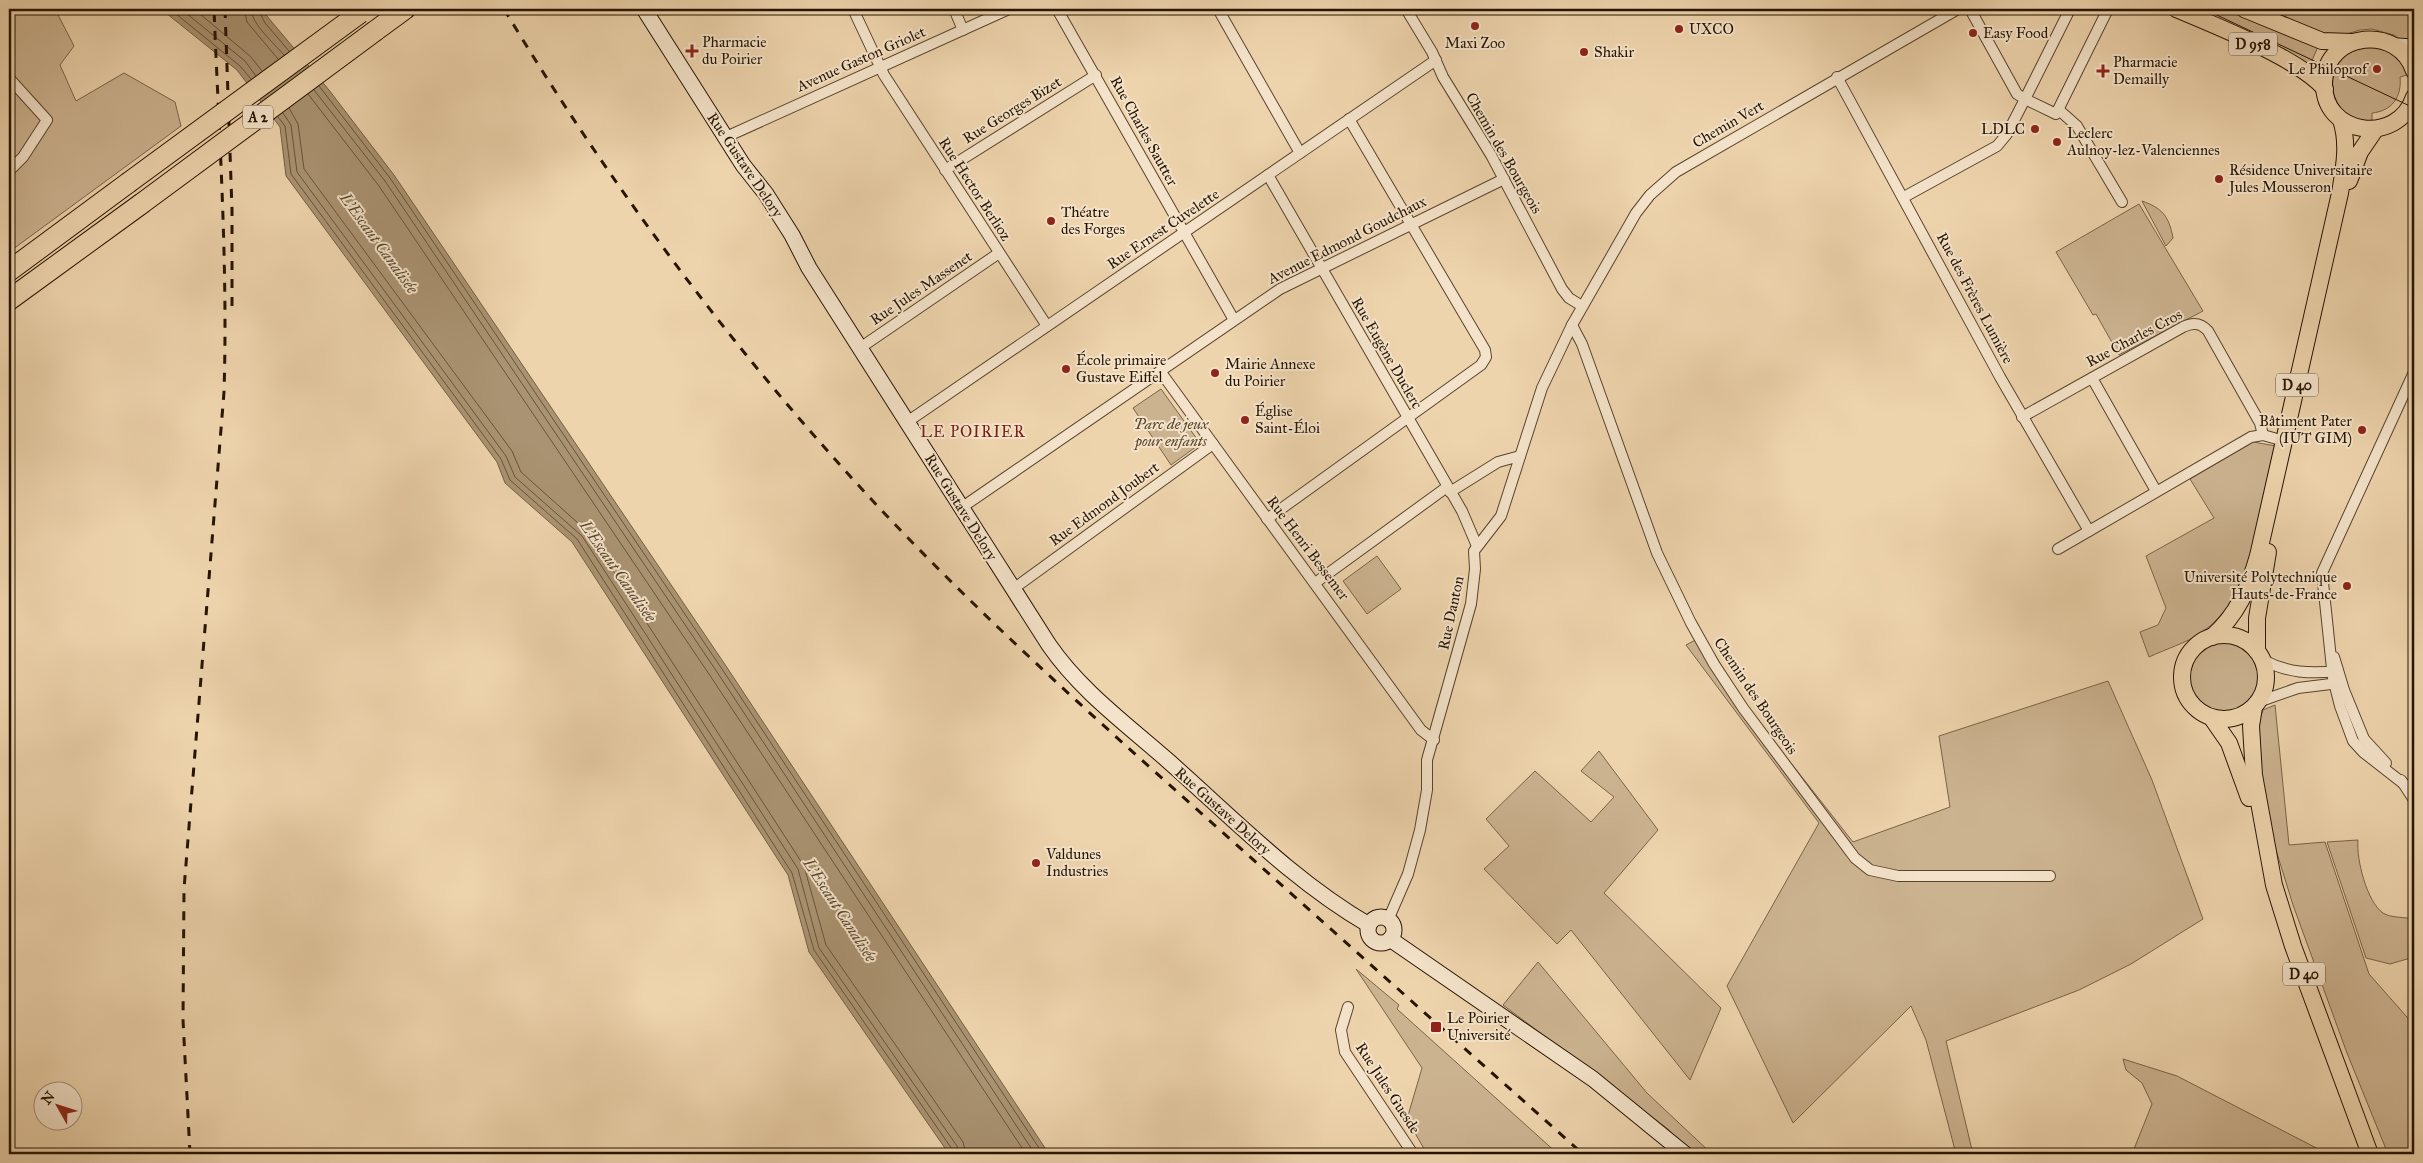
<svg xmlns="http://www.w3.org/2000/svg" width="2423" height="1163" font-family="'IM FELL Great Primer',serif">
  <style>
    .green { fill: #ccb390; stroke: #796448 }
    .water { fill: #aa9372; stroke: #756044 }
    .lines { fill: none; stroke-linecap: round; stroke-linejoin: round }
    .shore { stroke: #685439; stroke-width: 1 }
    .street-casing { stroke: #58442b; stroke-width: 12 }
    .secondary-casing { stroke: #261400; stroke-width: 17 }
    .primary-casing { stroke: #261400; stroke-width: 18 }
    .highway-casing { stroke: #261400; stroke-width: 22 }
    .street { stroke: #f4e3ca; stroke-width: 10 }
    .secondary { stroke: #f4e3ca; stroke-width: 15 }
    .primary { stroke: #eed4ad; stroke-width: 16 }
    .highway { stroke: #eed4ad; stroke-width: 20 }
    .tram { stroke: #261400; stroke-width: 1 }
    .rail { stroke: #261400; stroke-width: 3; stroke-dasharray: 9 9; stroke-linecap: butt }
    .highway-bridge-casing { stroke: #261400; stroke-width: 22; stroke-linecap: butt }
    .highway-bridge { stroke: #eed4ad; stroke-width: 20 }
    .poi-dot { fill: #8f2418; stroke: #f4e3ca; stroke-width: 2 }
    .labels { text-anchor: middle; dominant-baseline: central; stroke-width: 4; stroke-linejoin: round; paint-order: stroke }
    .shield { fill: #f4e3ca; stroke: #64523d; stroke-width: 1 }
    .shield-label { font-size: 14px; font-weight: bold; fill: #261400 }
    .poi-label { font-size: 15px; fill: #261400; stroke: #f4e3ca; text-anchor: start }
    .street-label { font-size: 15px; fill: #261400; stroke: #f4e3ca }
    .park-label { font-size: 15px; font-style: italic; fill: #58442b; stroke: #f4e3ca }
    .water-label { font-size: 16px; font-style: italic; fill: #5b472e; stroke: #f4e3ca }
    .neighbourhood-label { font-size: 16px; letter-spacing: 1px; fill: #7a1f14; stroke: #f4e3ca }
  </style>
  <rect width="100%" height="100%" fill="#eed4ad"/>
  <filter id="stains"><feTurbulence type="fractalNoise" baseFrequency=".004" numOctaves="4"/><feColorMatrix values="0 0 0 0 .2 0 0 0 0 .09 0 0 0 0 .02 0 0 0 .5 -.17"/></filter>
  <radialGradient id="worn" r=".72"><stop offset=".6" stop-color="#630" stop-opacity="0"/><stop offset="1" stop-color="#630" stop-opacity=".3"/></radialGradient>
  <g class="green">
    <polygon points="9,9 55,9 74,46 60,65 76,101 124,73 175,102 181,126 9,252"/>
    <polygon points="2183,9 2237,9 2319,44 2308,70"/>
    <polygon points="2253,9 2381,9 2414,11 2414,42 2402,41 2394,35 2372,29 2360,30 2333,38"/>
    <path d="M2362,46C2383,48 2401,51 2407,75L2400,77C2402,97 2392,111 2372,113V122C2337,123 2321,84 2342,58C2346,53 2356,49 2362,46Z"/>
    <path d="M2142,201C2162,208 2169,216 2173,238L2166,246Z"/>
    <polygon points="2139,204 2203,311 2119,355 2096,314 2093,315 2056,252"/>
    <polygon points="1161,389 1197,439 1197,446 1171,465 1133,408"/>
    <path d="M2253,442L2276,446C2265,506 2256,595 2201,633C2186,643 2166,649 2149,657L2140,632L2158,625L2166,608L2146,556L2214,518L2190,479Z"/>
    <polygon points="1377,556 1401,589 1367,614 1343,581"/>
    <polygon points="1703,636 1750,711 1853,842 1950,807 1939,736 2108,681 2152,780 2203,919 2131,964 2079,990 1946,1041 1973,1154 1956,1154 1926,1040 1911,1006 1793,1123 1727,986 1819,823 1686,645"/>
    <circle cx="2224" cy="677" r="34"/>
    <polygon points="2275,705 2289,845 2325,842 2369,974 2414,1025 2414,1154 2388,1154 2347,1053 2293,905 2272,837 2261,785 2257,728 2263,710"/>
    <polygon points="1599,751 1658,830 1604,893 1721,1008 1690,1080 1571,930 1557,944 1484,869 1509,846 1486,819 1535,771 1591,822 1614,797 1581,771"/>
    <path d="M2358,840C2356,859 2367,902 2383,913C2390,918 2406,917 2414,919V957L2390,964L2366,958L2327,842Z"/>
    <polygon points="1538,962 1647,1093 1712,1154 1662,1154 1675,1137 1668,1129 1503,1005"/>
    <polygon points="1356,969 1399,1005 1397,1009 1558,1154 1427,1154 1407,1119 1422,1068"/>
    <polygon points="2123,1059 2177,1076 2328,1154 2132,1154 2152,1104 2142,1083 2126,1070"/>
  </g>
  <polygon class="water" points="161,9 261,9 329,90 394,175 726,666 1049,1154 949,1154 809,952 788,875 572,542 505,483 497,462 286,176 280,127 237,70"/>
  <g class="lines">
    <g class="shore">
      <polyline points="170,9 240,66 251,79"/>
      <polyline points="181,9 245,61 256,76"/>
      <polyline points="194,9 250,56 262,71"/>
      <polyline points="244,9 247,22 278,59"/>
      <path d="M251,9C252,25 274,43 284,55"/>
      <polyline points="258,9 265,23 289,51"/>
      <polyline points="319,86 390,178 722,669 1043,1154"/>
      <polyline points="314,90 385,181 717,672 1035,1154"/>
      <polyline points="308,94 379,186 711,677 1026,1154"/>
      <polyline points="289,108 298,124 304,169 512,451 521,472 588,532 804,866 826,945 963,1142 966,1154"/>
      <polyline points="283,113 291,125 297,172 506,456 515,477 582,536 798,869 819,948 957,1146 959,1154"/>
      <polyline points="278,117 285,126 291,174 501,459 510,480 577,539 792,873 814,950 952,1149 953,1154"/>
    </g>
    <g class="street-casing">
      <g id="street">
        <polyline points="853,9 884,75 1047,326"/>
        <polyline points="954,9 963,30"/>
        <polyline points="1057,9 1234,320"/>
        <polyline points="1218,9 1300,153"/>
        <polyline points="1406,9 1432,52 1443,77 1491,155 1562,289 1569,298 1582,306"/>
        <polyline points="2070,9 2025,99 2056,114 2108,9"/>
        <polyline points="1837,77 2000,377 2089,531"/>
        <polyline points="9,78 47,120 23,157 9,171"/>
        <polyline points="2059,110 2077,126 2122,202"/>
        <polyline points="726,137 1009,9"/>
        <polyline points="945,170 1096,75"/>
        <polyline points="1268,175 1462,511 1477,546"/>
        <polyline points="1904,197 1997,146 2007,134 2025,99 2017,94 1970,9"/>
        <polyline points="1572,325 1582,344 1657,553 1691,623 1714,664 1743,708 1855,858 1870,870 1898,876 2050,876"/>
        <polyline points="860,348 999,253"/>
        <polyline points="1160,371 1421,730 1434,740"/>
        <polyline points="2092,378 2156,491"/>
        <path d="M2022,417L2183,327C2193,322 2201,323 2208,331L2260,423L2263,435"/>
        <polyline points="907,422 1436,60"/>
        <polyline points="1450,492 1498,462 1520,456"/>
        <polyline points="961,508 1280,289 1504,179"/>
        <polyline points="1267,519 1481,365 1486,357 1485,350 1349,119"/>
        <polyline points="2058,549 2251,437 2263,435 2284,441"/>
        <polyline points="1315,583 1447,487"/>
        <polyline points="1013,589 1213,444"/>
        <polyline points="2334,657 2344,690 2364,739 2386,763"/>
        <path d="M2263,660C2288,673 2310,674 2338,671"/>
        <polyline points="2258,702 2298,688 2339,683"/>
        <polyline points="2401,780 2414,800"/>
        <polyline points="2404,784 2363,752 2353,741 2340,706 2333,678 2322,573 2414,372"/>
        <polyline points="1388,920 1408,874 1420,830 1427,790 1427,760 1471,604 1475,569 1474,551 1501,516 1542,388 1572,325 1636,213 1650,195 1676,172 1958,9"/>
        <polyline points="1348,1007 1341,1030 1345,1052 1413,1154"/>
      </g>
    </g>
    <g class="secondary-casing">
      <g id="secondary">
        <path d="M644,9L743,165L766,194L792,235L809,268L1049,645C1080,690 1125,723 1166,759C1232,817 1293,881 1369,925"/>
        <polyline points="2397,46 2414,47"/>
        <circle cx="1381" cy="930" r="13"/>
        <polyline points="1390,939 1593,1079 1685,1154"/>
      </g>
    </g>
    <g class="primary-casing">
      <g id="primary">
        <path d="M2176,9C2214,25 2300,59 2325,89"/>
        <polyline points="2244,9 2322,41 2352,42"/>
        <path d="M2414,71C2399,24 2326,31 2324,82C2322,136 2398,146 2414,97"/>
        <polyline points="2349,181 2360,152 2375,130"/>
        <circle cx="2224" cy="677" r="42"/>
        <path d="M2212,637C2237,615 2249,588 2258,556L2340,193C2344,168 2349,144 2341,120"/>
        <polyline points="2257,651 2257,618 2268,552"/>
        <polyline points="2254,707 2251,726 2254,775 2274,885 2293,946 2370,1154"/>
        <polyline points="2211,717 2229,743 2249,798"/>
      </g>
    </g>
    <g class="highway-casing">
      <g id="highway">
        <polyline points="375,31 405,9"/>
        <polyline points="9,271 128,183"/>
        <polyline points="9,300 141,204"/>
      </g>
    </g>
    <use href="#street" class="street"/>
    <use href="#secondary" class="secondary"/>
    <use href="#primary" class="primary"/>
    <use href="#highway" class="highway"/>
    <polyline class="tram" points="2204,9 2414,108"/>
    <g class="rail">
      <polyline points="225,9 232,210 232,314"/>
      <path d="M504,9C613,190 741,361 886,515C992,627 1107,729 1221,831C1342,939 1463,1047 1583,1154"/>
      <path d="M190,1154L183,1020L184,889L224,392C228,264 219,136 214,9"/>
    </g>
    <g class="highway-bridge-casing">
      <g id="highway-bridge">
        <polyline points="128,183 360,13"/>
        <polyline points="141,204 375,31"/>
      </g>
    </g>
    <use href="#highway-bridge" class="highway-bridge"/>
  </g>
  <g class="poi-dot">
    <circle cx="1475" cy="26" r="5"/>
    <circle cx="1679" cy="29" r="5"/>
    <circle cx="1973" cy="33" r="5"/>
    <path d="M689.5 43.5h5v5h5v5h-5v5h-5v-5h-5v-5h5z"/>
    <circle cx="1584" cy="52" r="5"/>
    <circle cx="2377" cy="69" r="5"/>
    <path d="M2100.5 63.5h5v5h5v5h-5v5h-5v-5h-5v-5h5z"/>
    <circle cx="2035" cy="129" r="5"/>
    <circle cx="2057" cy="142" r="5"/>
    <circle cx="2219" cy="179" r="5"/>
    <circle cx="1051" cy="221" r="5"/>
    <circle cx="1066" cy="369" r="5"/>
    <circle cx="1215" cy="373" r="5"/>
    <circle cx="1245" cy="420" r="5"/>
    <circle cx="2362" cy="430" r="5"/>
    <circle cx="2347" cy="586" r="5"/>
    <circle cx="1036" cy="863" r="5"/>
    <rect x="1430" y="1021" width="12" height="12" rx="2.5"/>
  </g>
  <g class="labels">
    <g class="shield">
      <rect x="2229" y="32.5" width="48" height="23" rx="4"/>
      <rect x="243" y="105.5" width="30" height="23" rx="4"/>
      <rect x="2276" y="373.5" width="42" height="23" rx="4"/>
      <rect x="2283" y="962.5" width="42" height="23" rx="4"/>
    </g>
    <g class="shield-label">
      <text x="2253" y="44">D 958</text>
      <text x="258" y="117">A 2</text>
      <text x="2297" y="385">D 40</text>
      <text x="2304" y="974">D 40</text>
    </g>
    <g class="poi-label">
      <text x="1689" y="29">UXCO</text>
      <text x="1983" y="33">Easy Food</text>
      <text x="702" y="42">Pharmacie<tspan x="702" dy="17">du Poirier</tspan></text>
      <text x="1475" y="43" text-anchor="middle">Maxi Zoo</text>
      <text x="1594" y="52">Shakir</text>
      <text x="2113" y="62">Pharmacie<tspan x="2113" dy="17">Demailly</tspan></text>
      <text x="2367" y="69" text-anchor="end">Le Philoprof</text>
      <text x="2025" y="129" text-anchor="end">LDLC</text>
      <text x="2067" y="133">Leclerc<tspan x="2067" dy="17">Aulnoy-lez-Valenciennes</tspan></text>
      <text x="2229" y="170">Résidence Universitaire<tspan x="2229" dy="17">Jules Mousseron</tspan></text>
      <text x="1061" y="212">Théatre<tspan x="1061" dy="17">des Forges</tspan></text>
      <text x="1076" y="360">École primaire<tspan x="1076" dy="17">Gustave Eiffel</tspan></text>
      <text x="1225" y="364">Mairie Annexe<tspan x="1225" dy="17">du Poirier</tspan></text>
      <text x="1255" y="411">Église<tspan x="1255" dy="17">Saint-Éloi</tspan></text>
      <text x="2352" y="421" text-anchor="end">Bâtiment Pater<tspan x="2352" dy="17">(IUT GIM)</tspan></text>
      <text x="2337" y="577" text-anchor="end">Université Polytechnique<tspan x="2337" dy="17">Hauts-de-France</tspan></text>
      <text x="1046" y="854">Valdunes<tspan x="1046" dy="17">Industries</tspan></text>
      <text x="1447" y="1018">Le Poirier<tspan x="1447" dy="17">Université</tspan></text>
    </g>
    <g class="street-label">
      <text transform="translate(861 59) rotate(-24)">Avenue Gaston Griolet</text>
      <text transform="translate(1012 110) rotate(-32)">Rue Georges Bizet</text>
      <text transform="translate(1728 124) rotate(-30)">Chemin Vert</text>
      <text transform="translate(1144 131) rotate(61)">Rue Charles Sautter</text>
      <text transform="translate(1504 153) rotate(60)">Chemin des Bourgeois</text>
      <text transform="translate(745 165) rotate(56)">Rue Gustave Delory</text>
      <text transform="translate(975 189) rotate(57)">Rue Hector Berlioz</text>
      <text transform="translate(1163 229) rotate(-34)">Rue Ernest Cuvelette</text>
      <text transform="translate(1347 240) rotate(-27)">Avenue Edmond Goudchaux</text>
      <text transform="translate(921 288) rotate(-34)">Rue Jules Massenet</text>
      <text transform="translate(1975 298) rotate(62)">Rue des Frères Lumière</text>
      <text transform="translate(2134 338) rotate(-28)">Rue Charles Cros</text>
      <text transform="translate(1387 353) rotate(60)">Rue Eugène Duclerc</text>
      <text transform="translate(1104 504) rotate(-36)">Rue Edmond Joubert</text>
      <text transform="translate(961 507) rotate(58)">Rue Gustave Delory</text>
      <text transform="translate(1308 548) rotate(53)">Rue Henri Bessemer</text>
      <text transform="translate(1451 613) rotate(-78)">Rue Danton</text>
      <text transform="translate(1756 696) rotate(56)">Chemin des Bourgeois</text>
      <text transform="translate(1223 811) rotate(42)">Rue Gustave Delory</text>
      <text transform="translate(1388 1088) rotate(57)">Rue Jules Guesde</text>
    </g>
    <g class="park-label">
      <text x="1171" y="424">Parc de jeux<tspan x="1171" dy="17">pour enfants</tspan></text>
    </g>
    <g class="water-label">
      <text transform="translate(379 243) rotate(54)">L'Escaut Canalisée</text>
      <text transform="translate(618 571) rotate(55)">L'Escaut Canalisée</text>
      <text transform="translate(840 910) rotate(57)">L'Escaut Canalisée</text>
    </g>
    <g class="neighbourhood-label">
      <text x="973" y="431">LE POIRIER</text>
    </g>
  </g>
  <rect width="2423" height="1163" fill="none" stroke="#eed4ad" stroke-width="30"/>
  <rect x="10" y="10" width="2403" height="1143" fill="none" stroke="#261400" stroke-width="2.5"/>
  <rect x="15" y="15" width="2393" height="1133" fill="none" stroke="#261400"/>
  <g transform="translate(58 1106) rotate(309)"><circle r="24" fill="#f4e3ca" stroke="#a29079"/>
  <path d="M0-4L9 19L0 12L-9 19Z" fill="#8f2418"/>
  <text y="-8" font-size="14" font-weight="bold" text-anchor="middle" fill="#261400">N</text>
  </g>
  <rect width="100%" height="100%" filter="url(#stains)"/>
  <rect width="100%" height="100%" fill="url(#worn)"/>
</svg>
